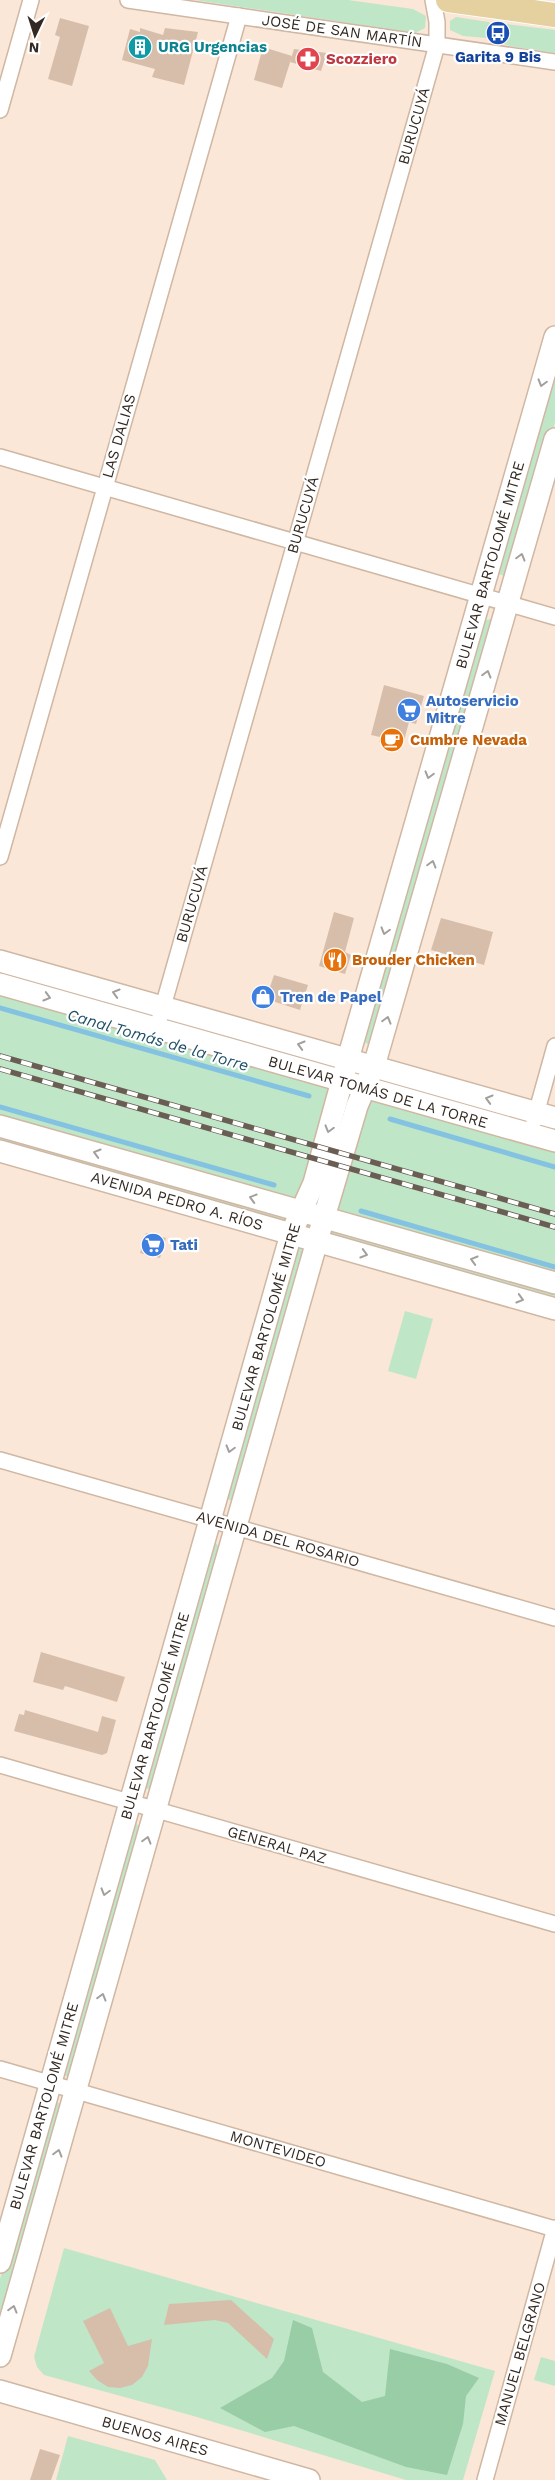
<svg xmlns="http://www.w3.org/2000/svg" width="555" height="2480" font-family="'Work Sans',sans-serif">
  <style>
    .green { fill: #c0e6c8 }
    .forest { fill: #98cda5 }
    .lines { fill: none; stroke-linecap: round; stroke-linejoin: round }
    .stream { stroke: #84c2e2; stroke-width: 5 }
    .building { fill: #d7beaa }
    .street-casing { stroke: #cfb7a3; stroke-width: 18 }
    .secondary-casing { stroke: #cfb7a3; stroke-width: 24 }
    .primary-casing { stroke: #fff; stroke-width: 26 }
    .street { stroke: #fff; stroke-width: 15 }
    .secondary { stroke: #fff; stroke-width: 21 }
    .primary { stroke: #e5d1a0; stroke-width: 24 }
    .rail-casing { stroke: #6a5d53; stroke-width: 5.5 }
    .rail { stroke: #fff; stroke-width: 4; stroke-dasharray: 11; stroke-linecap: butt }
    .oneway { stroke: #a39f9c }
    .labels { text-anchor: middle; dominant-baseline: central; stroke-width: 4.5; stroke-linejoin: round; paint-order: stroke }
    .street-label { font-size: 15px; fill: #332922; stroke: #fff }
    .culture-label { font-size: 15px; font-weight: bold; fill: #0d838f; stroke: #fff; text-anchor: start }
    .transit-label { font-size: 15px; font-weight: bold; fill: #164399; stroke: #fff }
    .health-label { font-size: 15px; font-weight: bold; fill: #be3a42; stroke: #fff; text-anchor: start }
    .shop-label { font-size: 15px; font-weight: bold; fill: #366cbe; stroke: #fff; text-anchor: start }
    .food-label { font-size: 15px; font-weight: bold; fill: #c56008; stroke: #fff; text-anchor: start }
    .water-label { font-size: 16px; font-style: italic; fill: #205168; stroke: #fff }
  </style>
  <rect width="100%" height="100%" fill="#fbe7d7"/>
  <g class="green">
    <polygon points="195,0 348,0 413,9 426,16 425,28 415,33"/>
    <polygon points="456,17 489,22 494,27 493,38 503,38 504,28 507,24 555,30 555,53 510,46 486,38 463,36 450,30 450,21"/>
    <polygon points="555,360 555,422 512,571 507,577 496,573"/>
    <polygon points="491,619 496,622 369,1045 363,1041 481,625 485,620"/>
    <polygon points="0,984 555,1141 555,1309 0,1151"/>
    <polygon points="299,1248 304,1250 232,1501 223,1497 294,1251"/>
    <polygon points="405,1311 433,1319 416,1379 388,1371"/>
    <polygon points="215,1542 221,1549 154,1785 150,1789 144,1788"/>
    <polygon points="134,1821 140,1828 71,2078 61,2074"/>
    <polygon points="56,2102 61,2104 0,2334 0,2279 48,2108"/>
    <polygon points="64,2248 495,2371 463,2480 406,2480 190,2415 44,2375 37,2367 34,2357"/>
    <polygon points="541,2357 555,2361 555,2386 534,2380"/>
    <polygon points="68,2436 155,2460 167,2480 56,2480"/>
  </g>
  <polygon class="forest" points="293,2320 312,2328 323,2372 362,2402 385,2396 390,2349 447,2364 479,2378 466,2396 463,2424 447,2475 406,2467 294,2426 265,2432 220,2408 272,2378 284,2361"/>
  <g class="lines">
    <g class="stream">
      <polyline points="0,1008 309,1096"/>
      <polyline points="0,1107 274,1185"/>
      <polyline points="390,1119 555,1167"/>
      <polyline points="361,1211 555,1267"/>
    </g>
  </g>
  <g class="building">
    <polygon points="60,18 89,26 72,86 48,79 60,37 55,35"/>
    <polygon points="140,28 163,35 165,28 198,32 184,85 152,77 155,69 122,60 130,29 140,32"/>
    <polygon points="263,47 292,56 282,88 254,80"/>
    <polygon points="294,49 327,53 321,71 290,62"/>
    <polygon points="384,685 424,696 416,724 409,722 402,748 379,742 380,737 371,735"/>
    <polygon points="334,912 354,918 345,952 351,955 345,974 319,966"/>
    <polygon points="441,918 493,932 484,965 431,950"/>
    <polygon points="274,975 308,985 300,1010 266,999"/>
    <polygon points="146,1233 166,1238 160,1258 140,1253"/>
    <polygon points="41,1652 125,1677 117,1702 65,1686 63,1690 33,1682"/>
    <polygon points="25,1710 98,1732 102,1716 116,1720 107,1753 102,1755 14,1731 19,1714 24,1715"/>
    <polygon points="231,2300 274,2339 267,2359 228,2323 215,2320 164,2325 169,2304"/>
    <polygon points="110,2308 128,2346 152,2339 148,2366 142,2377 132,2385 120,2388 108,2387 97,2380 89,2371 104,2363 83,2321"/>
    <polygon points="40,2449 60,2455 51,2480 30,2480"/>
  </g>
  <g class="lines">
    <g class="street-casing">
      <g id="street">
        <polyline points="128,0 555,62"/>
        <polyline points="0,110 31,0"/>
        <polyline points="0,457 555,617"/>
        <polyline points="0,857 239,16"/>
        <polyline points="160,1017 437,45 437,22 433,0"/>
        <polyline points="534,1121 555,1046"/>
        <polyline points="0,1460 555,1618"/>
        <polyline points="0,1765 555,1924"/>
        <polyline points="0,2069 555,2229"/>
        <polyline points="485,2480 555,2228"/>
      </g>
    </g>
    <g class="secondary-casing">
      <g id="secondary">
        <polyline points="0,961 555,1118"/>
        <polyline points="0,984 555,1141"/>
        <polyline points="0,1126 555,1283"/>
        <polyline points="0,1151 555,1309"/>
        <polyline points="0,2262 291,1234 314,1183 348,1059 555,337"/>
        <polyline points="0,2356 317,1241 357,1106 374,1066 555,439"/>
        <polyline points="0,2391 309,2480"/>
      </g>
    </g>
    <g class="primary-casing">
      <polyline id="primary" points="448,0 555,15"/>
    </g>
    <use href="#street" class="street"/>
    <use href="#secondary" class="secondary"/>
    <use href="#primary" class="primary"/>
    <g class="rail-casing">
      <g id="rail">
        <polyline points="0,1056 555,1214"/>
        <polyline points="0,1069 555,1227"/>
      </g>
    </g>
    <use href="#rail" class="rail"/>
  </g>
  <defs><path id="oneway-chevron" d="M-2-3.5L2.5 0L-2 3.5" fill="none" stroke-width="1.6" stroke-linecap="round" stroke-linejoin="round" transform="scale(1.25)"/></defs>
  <g class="oneway">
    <use href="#oneway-chevron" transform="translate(542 383) rotate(106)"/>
    <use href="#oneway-chevron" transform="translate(521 557) rotate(-74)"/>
    <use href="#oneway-chevron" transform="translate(487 674) rotate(-74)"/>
    <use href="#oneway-chevron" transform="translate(429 775) rotate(106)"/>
    <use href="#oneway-chevron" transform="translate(432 864) rotate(-74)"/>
    <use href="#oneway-chevron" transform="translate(385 931) rotate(106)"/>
    <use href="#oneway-chevron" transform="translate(116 993) rotate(-164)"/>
    <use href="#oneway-chevron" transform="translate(47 997) rotate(16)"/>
    <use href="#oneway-chevron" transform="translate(387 1020) rotate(-74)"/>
    <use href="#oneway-chevron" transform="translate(301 1045) rotate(-164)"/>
    <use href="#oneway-chevron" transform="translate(489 1099) rotate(-164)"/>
    <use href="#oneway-chevron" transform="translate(329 1129) rotate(106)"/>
    <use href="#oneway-chevron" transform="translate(97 1153) rotate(-164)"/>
    <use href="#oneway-chevron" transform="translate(253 1198) rotate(-164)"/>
    <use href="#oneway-chevron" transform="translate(364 1254) rotate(16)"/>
    <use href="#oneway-chevron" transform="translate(474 1260) rotate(-164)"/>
    <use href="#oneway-chevron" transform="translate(520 1299) rotate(16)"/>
    <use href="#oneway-chevron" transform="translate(230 1449) rotate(106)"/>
    <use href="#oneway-chevron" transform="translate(147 1840) rotate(-74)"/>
    <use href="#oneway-chevron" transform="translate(105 1892) rotate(106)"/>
    <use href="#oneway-chevron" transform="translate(102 1997) rotate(-74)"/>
    <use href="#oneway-chevron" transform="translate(58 2153) rotate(-74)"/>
    <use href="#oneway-chevron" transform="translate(13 2309) rotate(-74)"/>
  </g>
  <defs>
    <g id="bus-disc" transform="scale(1.25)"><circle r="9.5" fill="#1a4fb4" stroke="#fff"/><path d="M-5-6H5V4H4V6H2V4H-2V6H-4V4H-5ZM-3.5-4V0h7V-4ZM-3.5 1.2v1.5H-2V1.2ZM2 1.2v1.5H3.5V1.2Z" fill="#fff"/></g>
    <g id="building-disc" transform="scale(1.25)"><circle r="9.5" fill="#0f9aa8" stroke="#fff"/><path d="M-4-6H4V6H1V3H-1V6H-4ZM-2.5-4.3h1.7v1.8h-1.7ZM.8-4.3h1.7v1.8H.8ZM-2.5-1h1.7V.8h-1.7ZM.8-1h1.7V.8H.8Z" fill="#fff"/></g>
    <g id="pharmacy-disc" transform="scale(1.25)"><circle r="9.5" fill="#e0444e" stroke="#fff"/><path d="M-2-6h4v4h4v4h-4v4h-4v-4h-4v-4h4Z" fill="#fff"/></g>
    <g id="supermarket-disc" transform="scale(1.25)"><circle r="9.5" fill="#3f7fe0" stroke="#fff"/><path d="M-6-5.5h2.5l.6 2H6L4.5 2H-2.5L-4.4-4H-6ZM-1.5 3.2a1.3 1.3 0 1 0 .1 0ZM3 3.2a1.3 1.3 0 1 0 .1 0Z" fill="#fff"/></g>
    <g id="cafe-disc" transform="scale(1.25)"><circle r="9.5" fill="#e8710a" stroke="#fff"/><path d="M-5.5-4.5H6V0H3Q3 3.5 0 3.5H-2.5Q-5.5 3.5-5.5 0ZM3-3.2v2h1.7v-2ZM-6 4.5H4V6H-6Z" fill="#fff"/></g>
    <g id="restaurant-disc" transform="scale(1.25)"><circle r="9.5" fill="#e8710a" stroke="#fff"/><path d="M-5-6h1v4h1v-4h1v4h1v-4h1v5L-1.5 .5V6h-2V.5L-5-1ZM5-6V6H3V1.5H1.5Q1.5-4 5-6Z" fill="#fff"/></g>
    <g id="shop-disc" transform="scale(1.25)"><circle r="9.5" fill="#3f7fe0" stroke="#fff"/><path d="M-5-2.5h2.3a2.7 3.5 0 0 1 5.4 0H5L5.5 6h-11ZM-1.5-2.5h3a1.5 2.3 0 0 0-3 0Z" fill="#fff"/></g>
  </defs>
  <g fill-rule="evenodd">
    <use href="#bus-disc" x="498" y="33"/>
    <use href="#building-disc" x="140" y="47"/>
    <use href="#pharmacy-disc" x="308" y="59"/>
    <use href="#supermarket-disc" x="409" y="710"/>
    <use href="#cafe-disc" x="392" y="740"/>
    <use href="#restaurant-disc" x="335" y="960"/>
    <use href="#shop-disc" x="263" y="997"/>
    <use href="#supermarket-disc" x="153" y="1245"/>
  </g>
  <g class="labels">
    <g class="street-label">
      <text transform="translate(342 31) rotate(8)">JOSÉ DE SAN MARTÍN</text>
      <text transform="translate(414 126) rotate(-74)">BURUCUYÁ</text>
      <text transform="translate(119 436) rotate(-74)">LAS DALIAS</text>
      <text transform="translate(303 515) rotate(-74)">BURUCUYÁ</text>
      <text transform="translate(490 565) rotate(-74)">BULEVAR BARTOLOMÉ MITRE</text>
      <text transform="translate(192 904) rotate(-74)">BURUCUYÁ</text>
      <text transform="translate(378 1092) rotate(16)">BULEVAR TOMÁS DE LA TORRE</text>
      <text transform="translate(177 1201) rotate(16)">AVENIDA PEDRO A. RÍOS</text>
      <text transform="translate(266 1327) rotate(-74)">BULEVAR BARTOLOMÉ MITRE</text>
      <text transform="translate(278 1539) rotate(16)">AVENIDA DEL ROSARIO</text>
      <text transform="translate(155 1716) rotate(-74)">BULEVAR BARTOLOMÉ MITRE</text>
      <text transform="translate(277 1845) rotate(16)">GENERAL PAZ</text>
      <text transform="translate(44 2106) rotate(-74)">BULEVAR BARTOLOMÉ MITRE</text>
      <text transform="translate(278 2149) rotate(16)">MONTEVIDEO</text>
      <text transform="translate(520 2354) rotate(-74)">MANUEL BELGRANO</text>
      <text transform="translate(155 2436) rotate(16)">BUENOS AIRES</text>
    </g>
    <g class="culture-label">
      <text x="158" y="47">URG Urgencias</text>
    </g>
    <g class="transit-label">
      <text x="498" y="57">Garita 9 Bis</text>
    </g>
    <g class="health-label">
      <text x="326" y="59">Scozziero</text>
    </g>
    <g class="shop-label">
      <text x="426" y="701">Autoservicio<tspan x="426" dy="17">Mitre</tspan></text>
      <text x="280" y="997">Tren de Papel</text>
      <text x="170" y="1245">Tati</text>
    </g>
    <g class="food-label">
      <text x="410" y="740">Cumbre Nevada</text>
      <text x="352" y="960">Brouder Chicken</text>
    </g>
    <g class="water-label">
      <text transform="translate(158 1040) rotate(16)">Canal Tomás de la Torre</text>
    </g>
  </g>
  <g transform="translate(35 35) rotate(184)" stroke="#ffffff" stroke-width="4" paint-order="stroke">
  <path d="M0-4L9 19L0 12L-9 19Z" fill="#332922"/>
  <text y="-8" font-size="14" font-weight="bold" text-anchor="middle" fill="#332922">N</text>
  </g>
</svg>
